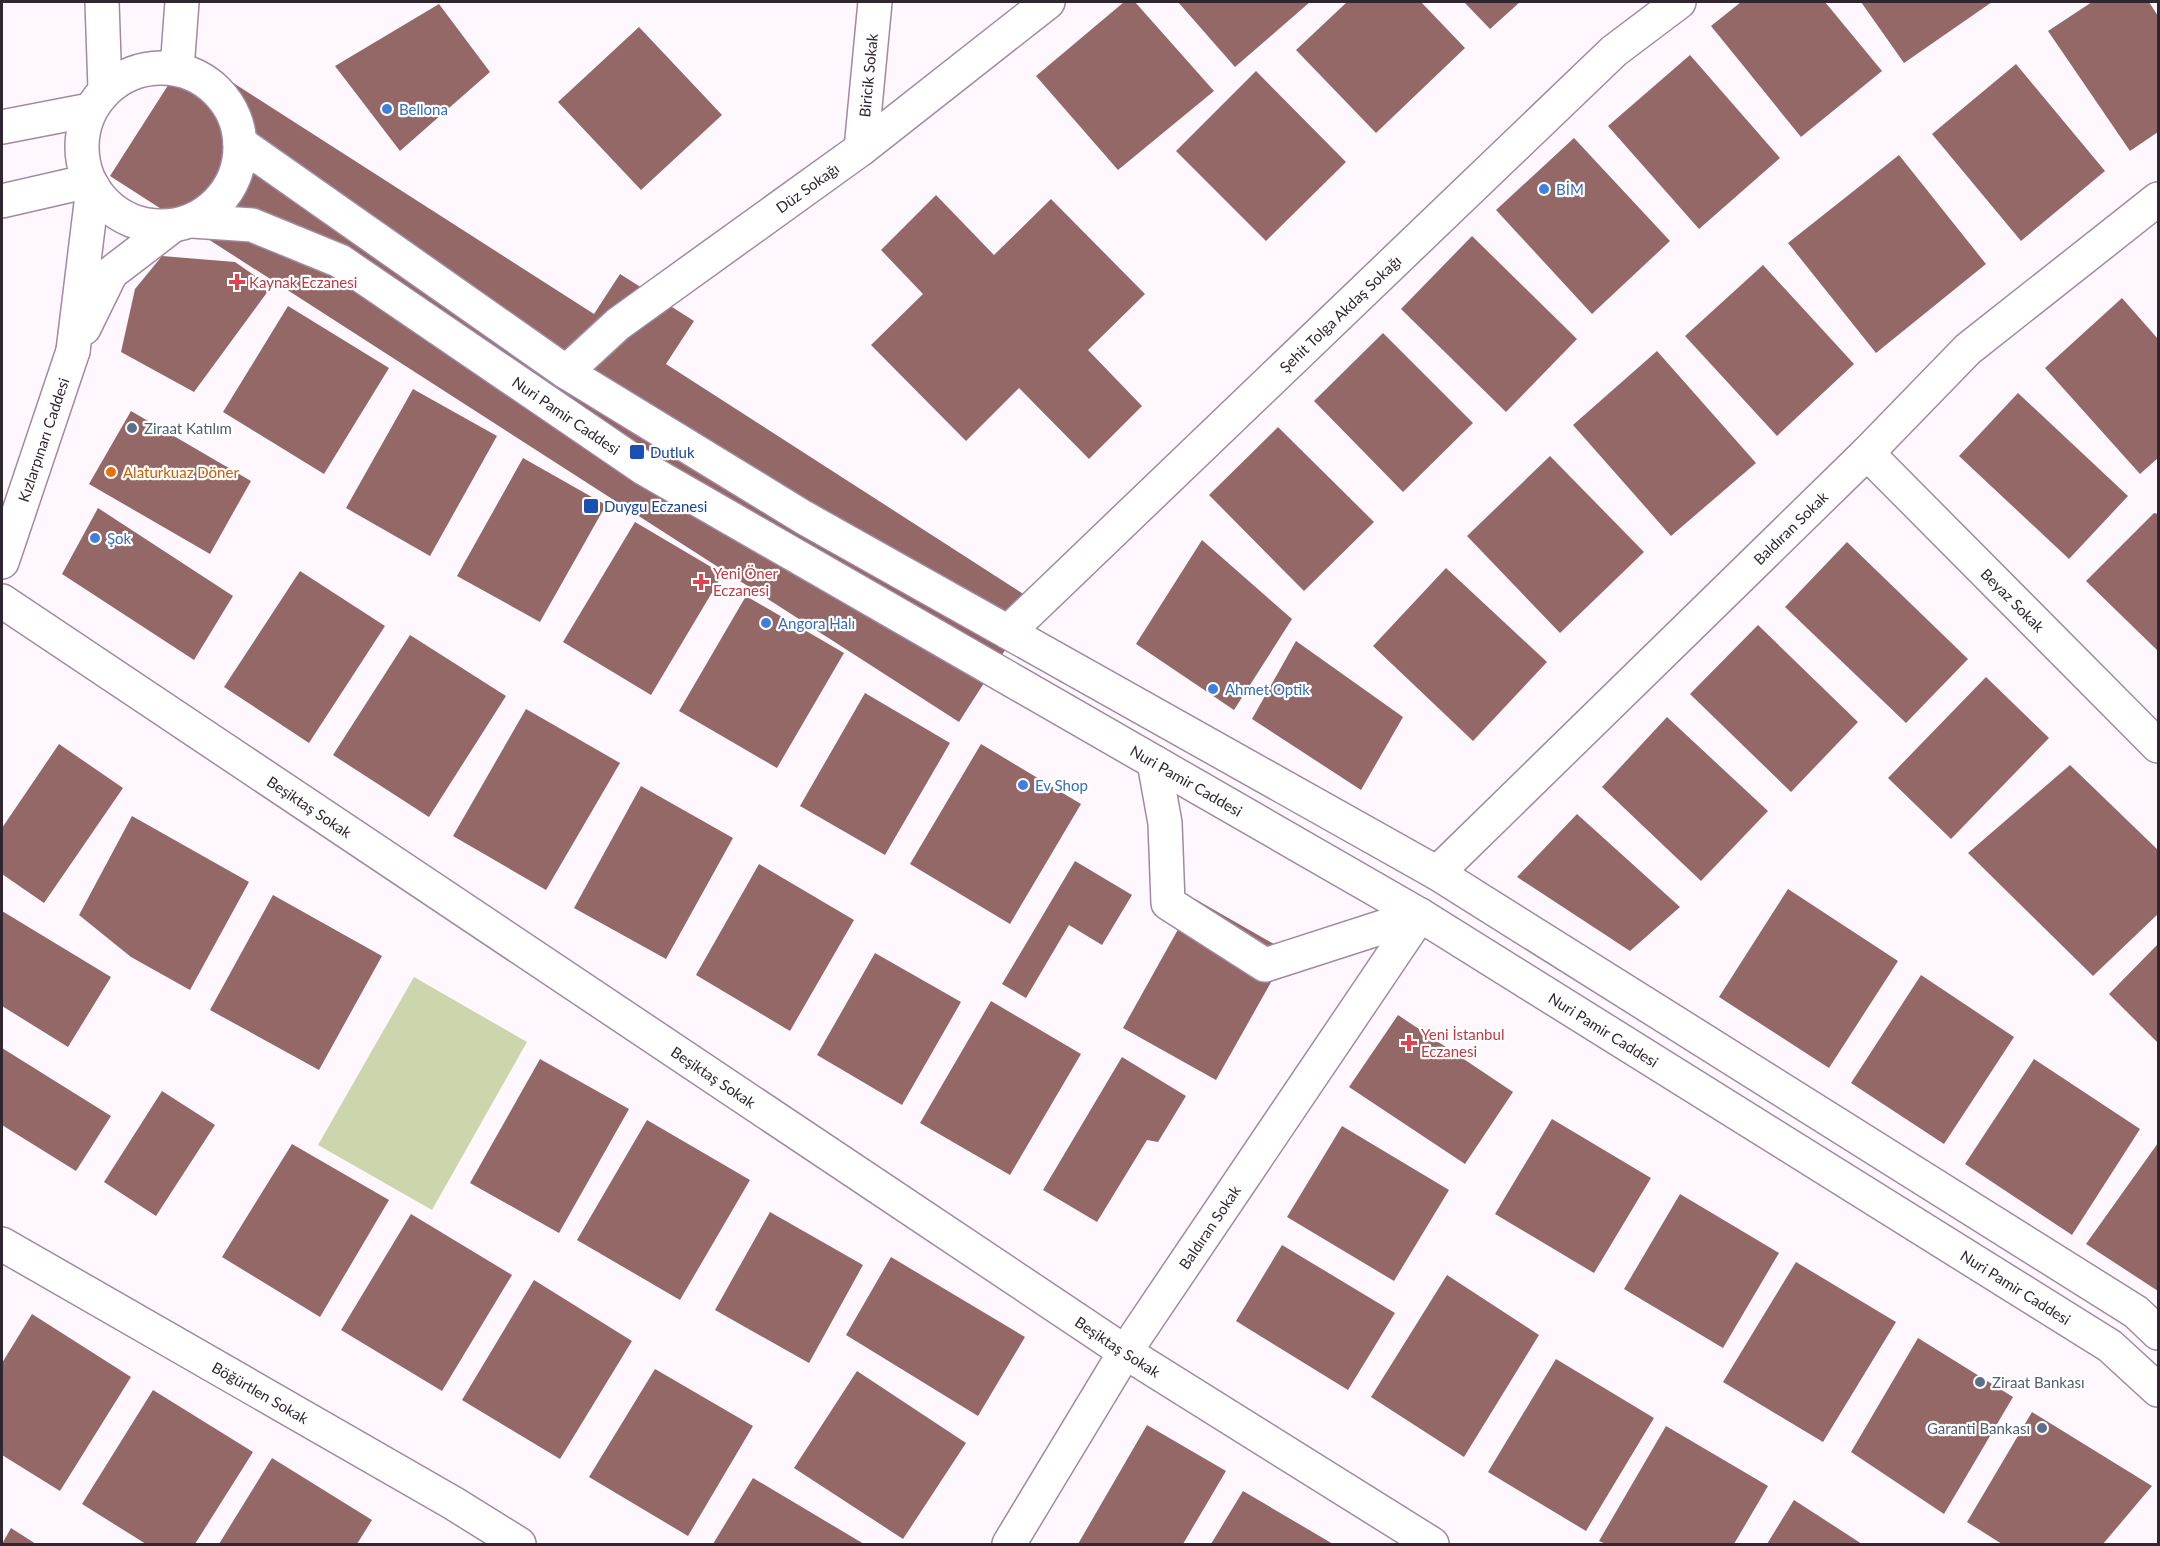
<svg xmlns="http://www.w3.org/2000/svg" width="2160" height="1546" font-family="Lato,sans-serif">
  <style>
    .green { fill: #ccd5ac }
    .building { fill: #936866 }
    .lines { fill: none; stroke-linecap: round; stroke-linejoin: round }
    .minor-casing { stroke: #a289a2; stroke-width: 36 }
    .major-casing { stroke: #a289a2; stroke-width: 36 }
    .minor { stroke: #fff; stroke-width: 33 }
    .major { stroke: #fff; stroke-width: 33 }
    .shop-dot { fill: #3f7fe0; stroke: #fff; stroke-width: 2 }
    .health-dot { fill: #e0444e; stroke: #fff; stroke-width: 2 }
    .service-dot { fill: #5c6f8a; stroke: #fff; stroke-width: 2 }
    .transit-dot { fill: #1a4fb4; stroke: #fff; stroke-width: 2 }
    .food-dot { fill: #e8710a; stroke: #fff; stroke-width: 2 }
    .labels { text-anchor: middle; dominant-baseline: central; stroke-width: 4.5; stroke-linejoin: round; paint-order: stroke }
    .street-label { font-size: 15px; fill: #302630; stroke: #fff }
    .shop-label { font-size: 15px; fill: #366cbe; stroke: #fff; text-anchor: start }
    .health-label { font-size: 15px; fill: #be3a42; stroke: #fff; text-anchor: start }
    .service-label { font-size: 15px; fill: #4e5e75; stroke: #fff; text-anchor: start }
    .transit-label { font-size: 15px; fill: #164399; stroke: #fff; text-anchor: start }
    .food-label { font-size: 15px; fill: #c56008; stroke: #fff; text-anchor: start }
  </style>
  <rect width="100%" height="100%" fill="#fef8fe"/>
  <polygon class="green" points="414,977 527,1042 432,1210 318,1145"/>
  <g class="building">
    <polygon points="1124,2 1135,2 1214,91 1118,170 1036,76"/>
    <polygon points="1178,2 1310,2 1235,67"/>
    <polygon points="1347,2 1421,2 1465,48 1376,133 1296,50"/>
    <polygon points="1464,2 1520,2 1490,29"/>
    <polygon points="1741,2 1825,2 1882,71 1801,137 1711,26"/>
    <polygon points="1861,2 1992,2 1904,63"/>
    <polygon points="2092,2 2149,2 2158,16 2158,132 2130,151 2048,31"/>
    <polygon points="439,4 490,72 400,151 335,66"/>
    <polygon points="639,27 722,115 641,190 558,102"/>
    <polygon points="188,54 594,314 620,274 694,321 666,364 1036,602 959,722 110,176"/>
    <polygon points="1690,55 1780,158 1699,229 1608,126"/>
    <polygon points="2016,64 2105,171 2021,241 1932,134"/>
    <polygon points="1256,71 1346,162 1266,241 1176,151"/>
    <polygon points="1574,138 1670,241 1592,314 1496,210"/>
    <polygon points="1899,155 1986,264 1876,353 1788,243"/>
    <polygon points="936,195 994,255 1051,199 1145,294 1088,350 1142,406 1089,459 1019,388 966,441 871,345 923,294 881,250"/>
    <polygon points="1472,236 1577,339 1506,412 1401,309"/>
    <polygon points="162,256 235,262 271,287 194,392 121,352 135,289"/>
    <polygon points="1763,265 1854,364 1777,436 1685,336"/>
    <polygon points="2122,298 2158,339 2158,458 2140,474 2045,368"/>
    <polygon points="288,306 389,368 324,474 223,412"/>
    <polygon points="1383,333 1473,423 1403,492 1314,401"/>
    <polygon points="1657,351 1756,463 1671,536 1573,425"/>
    <polygon points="413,389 497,436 430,556 346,508"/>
    <polygon points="2018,393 2128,496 2069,559 1959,456"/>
    <polygon points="131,411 251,481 210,554 89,484"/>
    <polygon points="1278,427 1374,522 1304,591 1209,495"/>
    <polygon points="1550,456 1644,552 1560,633 1467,536"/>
    <polygon points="523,458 606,505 540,622 457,576"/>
    <polygon points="98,508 233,596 194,660 62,574"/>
    <polygon points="2154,513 2158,514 2158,651 2086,581"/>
    <polygon points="635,522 723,574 651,695 563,642"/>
    <polygon points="1202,540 1292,619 1234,710 1136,644"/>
    <polygon points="1847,542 1968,659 1906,723 1785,607"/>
    <polygon points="1446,568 1547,662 1473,741 1373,646"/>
    <polygon points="300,571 385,626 309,743 224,687"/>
    <polygon points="746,596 844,653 777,768 679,711"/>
    <polygon points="1758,625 1858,722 1791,792 1690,694"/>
    <polygon points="410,635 506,696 429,817 333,755"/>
    <polygon points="1296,641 1403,717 1361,790 1252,719"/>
    <polygon points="1986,677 2049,738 1951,839 1888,778"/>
    <polygon points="865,693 950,743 885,855 800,806"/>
    <polygon points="526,709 620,763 546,890 453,836"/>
    <polygon points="1667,717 1768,811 1701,881 1602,787"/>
    <polygon points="59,744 123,788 44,903 2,874 2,828"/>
    <polygon points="981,744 1081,804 1010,924 910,864"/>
    <polygon points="2070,765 2158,850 2158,914 2093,976 1968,853"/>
    <polygon points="641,786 733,838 666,959 574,908"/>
    <polygon points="1577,814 1680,907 1630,951 1517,877"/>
    <polygon points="132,816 249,882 190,990 131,957 79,915"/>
    <polygon points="1075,861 1132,895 1102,945 1069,925 1026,998 1002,984"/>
    <polygon points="759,864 854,920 790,1031 696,975"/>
    <polygon points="1788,889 1898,961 1829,1068 1719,997"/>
    <polygon points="273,895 382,956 319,1070 210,1010"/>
    <polygon points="1195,899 1288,952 1216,1080 1123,1028"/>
    <polygon points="2,911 111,977 68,1047 2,1006"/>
    <polygon points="2158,944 2158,1043 2109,994"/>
    <polygon points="875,953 961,1002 902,1105 817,1055"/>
    <polygon points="1921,975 2014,1037 1944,1144 1851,1083"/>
    <polygon points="991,1001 1081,1054 1010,1175 920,1123"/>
    <polygon points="1398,1015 1513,1092 1465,1164 1349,1087"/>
    <polygon points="2,1048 111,1116 76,1171 2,1125"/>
    <polygon points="1122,1057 1186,1096 1158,1142 1147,1140 1097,1222 1043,1190"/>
    <polygon points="540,1059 629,1109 559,1233 470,1183"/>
    <polygon points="2034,1059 2140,1129 2072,1235 1965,1164"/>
    <polygon points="162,1091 215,1125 156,1216 104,1182"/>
    <polygon points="1552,1119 1651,1178 1594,1273 1495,1214"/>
    <polygon points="647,1120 750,1180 680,1300 577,1240"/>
    <polygon points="1342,1126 1449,1190 1394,1281 1287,1217"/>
    <polygon points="2158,1143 2158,1291 2086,1244"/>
    <polygon points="292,1144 389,1200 320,1317 222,1257"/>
    <polygon points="1680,1194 1779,1253 1723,1348 1624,1289"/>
    <polygon points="770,1212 863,1265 809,1363 715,1310"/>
    <polygon points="411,1214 512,1275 442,1391 341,1330"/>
    <polygon points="1282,1245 1395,1313 1348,1390 1236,1321"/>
    <polygon points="891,1257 1025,1337 978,1416 846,1335"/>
    <polygon points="1796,1262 1896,1322 1823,1442 1723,1382"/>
    <polygon points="1447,1275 1539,1335 1464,1457 1371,1397"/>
    <polygon points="534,1280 632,1341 560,1459 462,1400"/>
    <polygon points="32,1314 131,1377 60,1491 2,1455 2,1363"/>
    <polygon points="1918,1338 2013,1397 1944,1514 1851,1452"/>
    <polygon points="1556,1359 1654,1418 1586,1531 1488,1472"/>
    <polygon points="655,1369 753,1426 688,1536 589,1477"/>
    <polygon points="857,1371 966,1443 903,1539 794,1468"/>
    <polygon points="153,1390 253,1452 195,1544 146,1544 82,1504"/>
    <polygon points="2032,1412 2152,1486 2103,1544 2002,1544 1967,1522"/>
    <polygon points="1147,1425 1226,1471 1183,1544 1078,1544"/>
    <polygon points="1666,1426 1768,1486 1734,1544 1606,1544 1599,1541"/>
    <polygon points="272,1458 372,1520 357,1544 219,1544"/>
    <polygon points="753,1478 864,1544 713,1544"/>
    <polygon points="1243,1491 1333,1544 1211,1544"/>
    <polygon points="1794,1500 1862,1544 1767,1544"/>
    <polygon points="11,1528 36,1544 2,1544"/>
  </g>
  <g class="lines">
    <g class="minor-casing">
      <g id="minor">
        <polyline points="2,127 90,110"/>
        <path id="s1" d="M861,149L875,2"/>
        <polyline points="2,201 89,181"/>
        <path id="s2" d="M566,372L618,324L861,149L1048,2"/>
        <path id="s3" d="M1867,453L2158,746"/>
        <path id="s4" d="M2,562L73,351"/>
        <path id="s5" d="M2,601L1125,1352L1432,1544"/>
        <path id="s6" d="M1008,632L1614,51L1679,2"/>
        <polyline points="1154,762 1165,823 1168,903 1265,965 1420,915"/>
        <path id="s7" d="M1437,873L1867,453L1968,349L2158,199"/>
        <path id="s8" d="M2,1244L453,1503L519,1544"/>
        <path id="s9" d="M1009,1544L1125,1352L1420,915"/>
      </g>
    </g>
    <g class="major-casing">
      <g id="major">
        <polyline points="102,2 105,89"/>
        <circle cx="161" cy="147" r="79"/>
        <polyline points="177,69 182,2"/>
        <polyline points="240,143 566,372 803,517 1437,873 2136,1312 2158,1333"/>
        <path id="s10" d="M192,221L252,225L340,261L645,469L1420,915L2110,1346L2158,1390"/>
        <polyline points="84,328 111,273 171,227"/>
        <polyline points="73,351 93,187"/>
      </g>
    </g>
    <use href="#minor" class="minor"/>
    <use href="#major" class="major"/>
  </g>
  <g class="shop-dot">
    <circle cx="387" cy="109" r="6"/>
    <circle cx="1544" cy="189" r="6"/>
    <circle cx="95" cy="538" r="6"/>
    <circle cx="766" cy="623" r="6"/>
    <circle cx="1213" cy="689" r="6"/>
    <circle cx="1023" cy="785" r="6"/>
  </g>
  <g class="health-dot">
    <path d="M234 273h6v6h6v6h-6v6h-6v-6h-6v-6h6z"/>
    <path d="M698 573h6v6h6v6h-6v6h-6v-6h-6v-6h6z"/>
    <path d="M1406 1034h6v6h6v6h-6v6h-6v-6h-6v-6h6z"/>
  </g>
  <g class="service-dot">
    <circle cx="132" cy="428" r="6"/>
    <circle cx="1980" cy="1382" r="6"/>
    <circle cx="2042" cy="1428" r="6"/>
  </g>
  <g class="transit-dot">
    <rect x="629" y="444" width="16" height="16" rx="3"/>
    <rect x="583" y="498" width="16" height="16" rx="3"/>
  </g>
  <circle class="food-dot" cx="111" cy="472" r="6"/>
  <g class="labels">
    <g class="street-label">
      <text stroke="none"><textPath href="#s1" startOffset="74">Biricik Sokak</textPath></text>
      <text stroke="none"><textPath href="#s2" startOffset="304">Düz Sokağı</textPath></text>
      <text stroke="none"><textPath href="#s6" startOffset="460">Şehit Tolga Akdaş Sokağı</textPath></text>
      <text stroke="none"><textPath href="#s10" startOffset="429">Nuri Pamir Caddesi</textPath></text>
      <text stroke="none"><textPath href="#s4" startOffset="129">Kızlarpınarı Caddesi</textPath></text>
      <text stroke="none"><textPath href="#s7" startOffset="494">Baldıran Sokak</textPath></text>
      <text stroke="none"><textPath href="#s3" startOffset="207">Beyaz Sokak</textPath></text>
      <text stroke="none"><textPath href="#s10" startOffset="1149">Nuri Pamir Caddesi</textPath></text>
      <text stroke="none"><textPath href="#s5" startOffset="370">Beşiktaş Sokak</textPath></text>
      <text stroke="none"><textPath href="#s10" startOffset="1635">Nuri Pamir Caddesi</textPath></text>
      <text stroke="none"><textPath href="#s5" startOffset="856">Beşiktaş Sokak</textPath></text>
      <text stroke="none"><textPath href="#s9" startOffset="375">Baldıran Sokak</textPath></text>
      <text stroke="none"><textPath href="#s10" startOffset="2121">Nuri Pamir Caddesi</textPath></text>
      <text stroke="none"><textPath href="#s5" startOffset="1342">Beşiktaş Sokak</textPath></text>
      <text stroke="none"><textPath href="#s8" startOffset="298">Böğürtlen Sokak</textPath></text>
    </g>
    <g class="shop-label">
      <text x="399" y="109">Bellona</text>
      <text x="1556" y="189">BİM</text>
      <text x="107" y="538">Şok</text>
      <text x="778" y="623">Angora Halı</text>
      <text x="1225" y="689">Ahmet Optik</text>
      <text x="1035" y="785">Ev Shop</text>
    </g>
    <g class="health-label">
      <text x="249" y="282">Kaynak Eczanesi</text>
      <text x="713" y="573">Yeni Öner<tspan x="713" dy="17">Eczanesi</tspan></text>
      <text x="1421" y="1034">Yeni İstanbul<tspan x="1421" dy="17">Eczanesi</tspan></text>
    </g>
    <g class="service-label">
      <text x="144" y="428">Ziraat Katılım</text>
      <text x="1992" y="1382">Ziraat Bankası</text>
      <text x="2030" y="1428" text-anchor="end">Garanti Bankası</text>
    </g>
    <g class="transit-label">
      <text x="650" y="452">Dutluk</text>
      <text x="604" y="506">Duygu Eczanesi</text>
    </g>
    <g class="food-label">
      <text x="123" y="472">Alaturkuaz Döner</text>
    </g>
  </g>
  <rect width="2160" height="1546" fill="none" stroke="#302630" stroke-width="6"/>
</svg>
